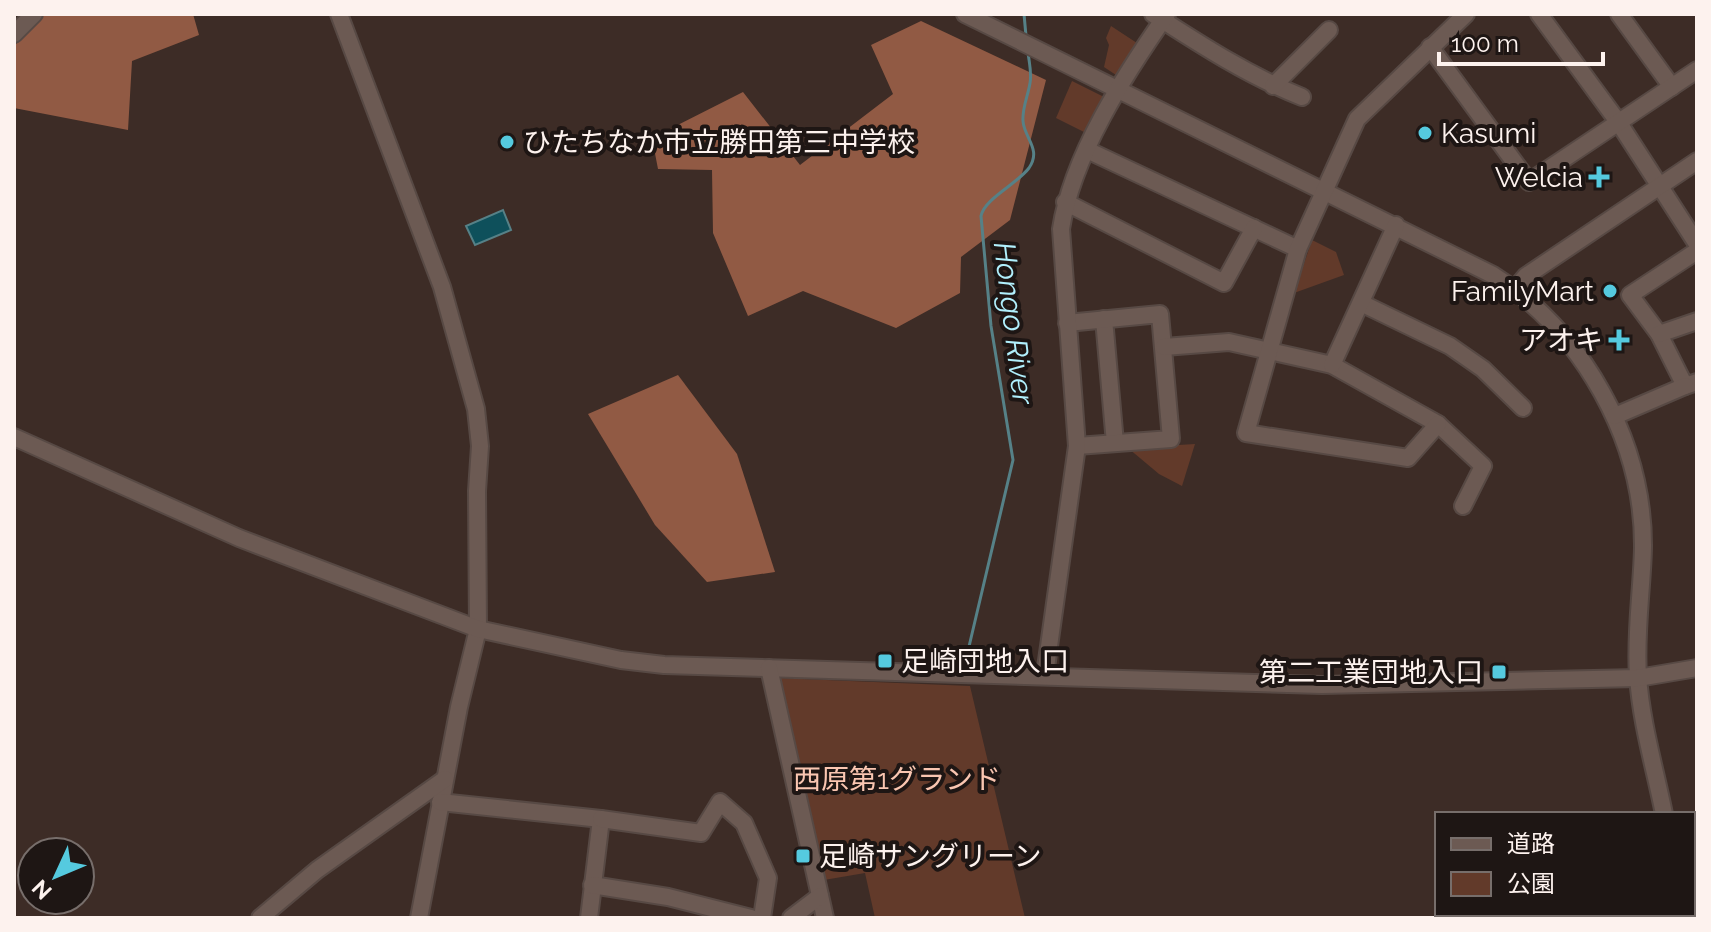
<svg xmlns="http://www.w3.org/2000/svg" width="1711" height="932" font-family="Raleway,'Noto Sans JP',sans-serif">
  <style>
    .green { fill: #623a2a }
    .forest { fill: #915a44 }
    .water { fill: #0e505b; stroke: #568187; stroke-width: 2 }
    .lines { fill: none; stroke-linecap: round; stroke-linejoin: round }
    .stream { stroke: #568187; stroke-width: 3 }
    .minor-casing { stroke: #574944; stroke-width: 20 }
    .minor { stroke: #6c5a53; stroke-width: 16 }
    .poi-dot { fill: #55cadf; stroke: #1e1614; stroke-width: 3 }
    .labels { text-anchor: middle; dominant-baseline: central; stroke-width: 8; stroke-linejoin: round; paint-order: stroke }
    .poi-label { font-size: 28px; fill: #fdf2ee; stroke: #1e1614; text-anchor: start }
    .park-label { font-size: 28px; fill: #fac6b1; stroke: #1e1614 }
    .water-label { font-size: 30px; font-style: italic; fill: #b1f0fd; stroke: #1e1614 }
  </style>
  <rect width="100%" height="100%" fill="#3d2c26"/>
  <g class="green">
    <polygon points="1111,26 1140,45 1119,77 1104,67 1109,45 1106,38"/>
    <polygon points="1072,81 1106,98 1088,134 1056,118"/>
    <polygon points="1312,240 1336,252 1344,275 1294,293"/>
    <polygon points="1195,444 1182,486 1159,474 1128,448"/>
    <polygon points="778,678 970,686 1025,918 875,918 865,873 824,880"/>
  </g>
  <g class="forest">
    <polygon points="45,14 193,14 199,35 132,61 128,130 14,108 14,46"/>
    <polygon points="921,21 1046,80 1010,220 961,257 960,293 896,328 803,291 748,316 713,233 712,170 658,169 652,138 743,92 800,165 893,94 871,45"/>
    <polygon points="678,375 737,454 775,572 707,582 655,525 588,414"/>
  </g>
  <polygon class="water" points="503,210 511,230 475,245 466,226"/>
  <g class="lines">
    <g class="stream">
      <polyline points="1024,14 1026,36"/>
      <path d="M967,655L1013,460L991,326L981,216C984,199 1017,184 1029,168C1042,149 1024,138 1023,121C1022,108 1028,96 1030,83C1032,73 1029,62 1028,52"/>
    </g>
    <g class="minor-casing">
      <g id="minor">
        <polyline points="339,14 442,287 476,409 480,446 477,491 478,629 459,707 419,918"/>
        <path d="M965,14L1493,275C1583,332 1644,441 1643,548C1642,590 1635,633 1638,676C1641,722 1655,769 1664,814"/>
        <path d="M1153,14C1201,45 1249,76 1302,97"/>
        <polyline points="1539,14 1619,123 1697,244"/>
        <polyline points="1619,14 1672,87"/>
        <polyline points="14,34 34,14"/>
        <polyline points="1430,47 1529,182 1697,70"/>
        <polyline points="1273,86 1329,30"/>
        <polyline points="1087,150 1298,249"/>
        <polyline points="1065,202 1224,283 1254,228"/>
        <polyline points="1697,251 1630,295 1659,334 1685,386 1697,382"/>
        <polyline points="1515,289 1526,276 1697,161"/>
        <polyline points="1361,303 1450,346 1483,369 1523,408"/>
        <polyline points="1104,319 1115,443"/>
        <polyline points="1067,323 1160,314 1171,439 1077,446"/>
        <polyline points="1659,334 1697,321"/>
        <polyline points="1164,347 1229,342 1332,365 1438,424 1483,466 1463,506"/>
        <polyline points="1332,365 1396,225"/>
        <polyline points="1615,416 1685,386"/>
        <polyline points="1438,424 1408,458 1246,433 1298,249 1357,119 1466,14"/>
        <polyline points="14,437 239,538 478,629 621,660 664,665 1322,685 1638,678 1697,668"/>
        <polyline points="769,668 825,918"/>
        <path d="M1045,675L1077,446L1061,229C1072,156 1125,74 1167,14"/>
        <polyline points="440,802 601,819 589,918"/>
        <polyline points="601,819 701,833 720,802 744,823 768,878 762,918"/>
        <polyline points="592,885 668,897 751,918"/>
        <polyline points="1687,914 1688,918"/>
        <polyline points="260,918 317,870 445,779"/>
        <polyline points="791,918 820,896"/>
      </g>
    </g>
    <use href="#minor" class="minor"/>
  </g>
  <g class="poi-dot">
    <circle cx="1425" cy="133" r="8"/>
    <circle cx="507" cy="142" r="8"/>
    <path d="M1595 165h8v8h8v8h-8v8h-8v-8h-8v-8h8z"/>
    <circle cx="1610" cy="291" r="8"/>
    <path d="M1615 328h8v8h8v8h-8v8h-8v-8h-8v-8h8z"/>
    <rect x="877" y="653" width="16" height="16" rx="4"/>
    <rect x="1491" y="664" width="16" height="16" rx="4"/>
    <rect x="795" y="848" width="16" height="16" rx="4"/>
  </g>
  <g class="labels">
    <g class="poi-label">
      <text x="1441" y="133">Kasumi</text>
      <text x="523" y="142">ひたちなか市立勝田第三中学校</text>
      <text x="1583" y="177" text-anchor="end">Welcia</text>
      <text x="1594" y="291" text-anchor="end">FamilyMart</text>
      <text x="1603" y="340" text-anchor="end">アオキ</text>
      <text x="901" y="661">足崎団地入口</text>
      <text x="1483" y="672" text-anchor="end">第二工業団地入口</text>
      <text x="819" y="856">足崎サングリーン</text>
    </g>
    <g class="park-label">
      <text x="897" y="779">西原第1グランド</text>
    </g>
    <g class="water-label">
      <text transform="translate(1014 323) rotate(83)">Hongo River</text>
    </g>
  </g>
  <rect width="1711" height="932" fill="none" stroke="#fdf2ee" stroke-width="32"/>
  <rect x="1435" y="812" width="260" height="104" fill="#1e1614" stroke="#776e6b" stroke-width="2"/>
  <rect x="1451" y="838" width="40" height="12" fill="#6c5a53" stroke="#776e6b" stroke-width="2"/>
  <text x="1507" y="852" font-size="24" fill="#fdf2ee">道路</text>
  <rect x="1451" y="872" width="40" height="24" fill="#623a2a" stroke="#776e6b" stroke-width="2"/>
  <text x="1507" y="892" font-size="24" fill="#fdf2ee">公園</text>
  <g transform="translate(56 876) rotate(226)"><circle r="38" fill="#1e1614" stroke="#776e6b" stroke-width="2"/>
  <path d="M0-6L14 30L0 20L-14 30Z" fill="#55cadf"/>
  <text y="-12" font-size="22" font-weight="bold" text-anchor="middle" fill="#fdf2ee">N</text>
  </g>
  <path d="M1439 52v12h164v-12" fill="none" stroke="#fdf2ee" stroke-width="4"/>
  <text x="1451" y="52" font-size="24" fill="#fdf2ee" stroke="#1e1614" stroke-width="6" paint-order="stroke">100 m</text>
</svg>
